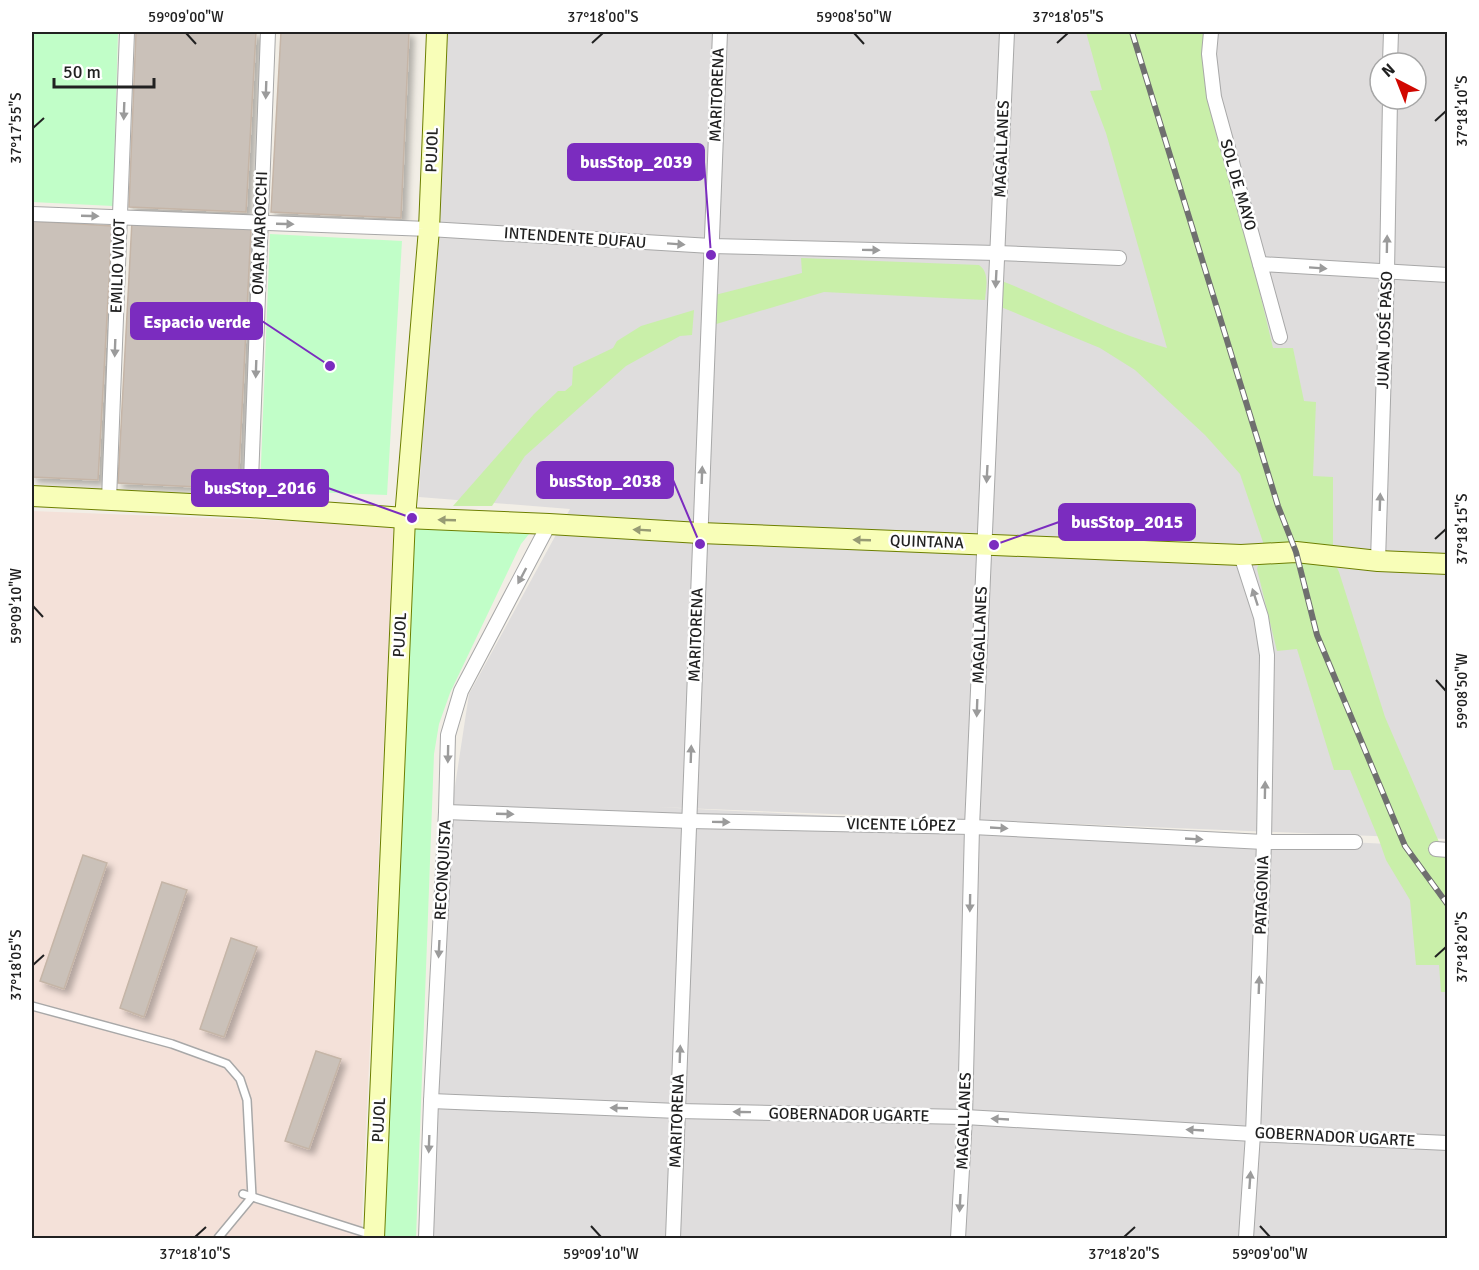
<svg xmlns="http://www.w3.org/2000/svg" width="1479" height="1270" font-family="Signika,sans-serif">
  <style>
    .residential { fill: #dfdddd; fill-rule: evenodd }
    .military { fill: #f4e1d9 }
    .grass { fill: #c9efa9 }
    .park { fill: #c1fec8 }
    .building { fill: #cac1b9; stroke: #c5b5a7; stroke-width: 1.5; filter: url(#shadow) }
    .lines { fill: none; stroke-linecap: round; stroke-linejoin: round }
    .lane-casing { stroke: #a8a8a8; stroke-width: 10 }
    .street-casing { stroke: #a8a8a8; stroke-width: 16 }
    .secondary-casing { stroke: #6d7f00; stroke-width: 22 }
    .lane { stroke: #fff; stroke-width: 7 }
    .street { stroke: #fff; stroke-width: 14 }
    .secondary { stroke: #f8feb8; stroke-width: 20 }
    .rail-casing { stroke: #6f6f6f; stroke-width: 6 }
    .rail { stroke: #fff; stroke-width: 4; stroke-dasharray: 11; stroke-linecap: butt }
    .oneway { fill: #9b9b9b }
    .oneway2 { fill: #979b74 }
    .ticks { fill: none; stroke: #212121; stroke-width: 2 }
    .labels { text-anchor: middle; dominant-baseline: central; stroke-width: 5; stroke-linejoin: round; paint-order: stroke }
    .street-label { font-size: 16px; fill: #212121; stroke: #fff }
    .leader { fill: none; stroke: #7b2cbf; stroke-width: 2 }
    .callout-dot { fill: #7b2cbf; stroke: #fff; stroke-width: 2 }
    .callout { fill: #7b2cbf; stroke: #7b2cbf; stroke-width: 2 }
    .callout-label { font-size: 18px; text-anchor: middle; font-weight: bold; fill: #fff }
    .neatline { fill: none; stroke: #212121; stroke-width: 2 }
    .ticks-label { font-size: 15px; text-anchor: middle; fill: #212121 }
  </style>
  <defs>
    <filter id="shadow"><feDropShadow dx="5" dy="5" stdDeviation="3" flood-color="#0004"/></filter>
  </defs>
  <rect width="100%" height="100%" fill="#f2eee6"/>
  <path class="residential" d="M443,32H1447V839L657,807L1447,847V1238H428L453,799L469,694L570,509L419,497ZM1380,63H1416V99H1380Z"/>
  <polygon class="military" points="32,511 394,525 361,1238 32,1238"/>
  <g class="grass">
    <path d="M1086,32H1207V92L1215,130L1251,256L1273,348H1293L1304,401L1316,402L1313,476L1333,477V549L1264,545L1240,474L1205,435L1135,370L1100,348L1001,307L1002,281C1057,303 1109,332 1167,348L1106,133L1090,91L1102,90Z"/>
    <path d="M801,258L979,265C990,273 986,287 985,300L824,292L713,325L715,295L802,273Z"/>
    <polygon points="694,310 692,335 680,336 626,366 525,456 492,506 453,506 534,414 558,391 565,391 572,385 573,367 613,348 617,341 641,326"/>
    <polygon points="1266,557 1327,563 1337,568 1339,572 1385,717 1439,842 1447,854 1447,992 1441,992 1439,965 1416,965 1410,900 1386,860 1379,840 1350,770 1334,770 1297,649 1277,651 1257,569 1259,562"/>
  </g>
  <g class="park">
    <polygon points="32,32 118,32 113,206 32,202"/>
    <polygon points="270,234 402,241 387,495 260,490"/>
    <polygon points="420,524 533,529 521,544 450,693 439,724 434,754 416,1238 383,1238 413,529"/>
  </g>
  <g class="building">
    <polygon points="136,32 256,32 246,212 129,207"/>
    <polygon points="281,32 409,32 401,218 271,212"/>
    <polygon points="32,221 112,226 98,480 32,477"/>
    <polygon points="132,221 251,229 238,489 118,483"/>
    <polygon points="83,855 107,863 64,989 40,981"/>
    <polygon points="162,882 187,890 144,1017 120,1008"/>
    <polygon points="231,938 257,947 224,1037 200,1029"/>
    <polygon points="316,1051 341,1059 309,1149 285,1141"/>
  </g>
  <g class="lines">
    <g class="lane-casing">
      <g id="lane">
        <polyline points="32,1006 172,1044 227,1064 240,1079 247,1100 252,1197 218,1238"/>
        <polyline points="243,1194 372,1235"/>
      </g>
    </g>
    <g class="street-casing">
      <g id="street">
        <polyline points="1211,32 1209,54 1214,97 1280,337"/>
        <polyline points="1390,63 1391,32"/>
        <polyline points="32,214 429,229 711,246 997,253 1119,258"/>
        <polyline points="1260,264 1448,275"/>
        <polyline points="109,500 127,32"/>
        <polyline points="250,507 268,32"/>
        <polyline points="1241,555 1261,617 1267,655 1264,842 1253,1134 1246,1238"/>
        <polyline points="1378,561 1387,272 1390,99"/>
        <polyline points="446,812 689,821 972,827 1264,842 1355,842"/>
        <polyline points="1436,849 1448,850"/>
        <polyline points="431,1101 678,1111 965,1117 1253,1134 1448,1143"/>
        <polyline points="426,1238 431,1101 446,812 448,735 461,691 549,524"/>
        <polyline points="673,1238 720,32"/>
        <polyline points="958,1238 965,1117 972,827 1007,32"/>
      </g>
    </g>
    <g class="secondary-casing">
      <g id="secondary">
        <polyline points="32,496 250,507 405,518 549,524 700,533 1241,555 1296,552 1378,561 1448,564"/>
        <polyline points="374,1238 405,518 429,229 437,32"/>
      </g>
    </g>
    <use href="#lane" class="lane"/>
    <use href="#street" class="street"/>
    <use href="#secondary" class="secondary"/>
    <g class="rail-casing">
      <polyline id="rail" points="1132,32 1278,506 1296,552 1317,635 1405,846 1448,905"/>
    </g>
    <use href="#rail" class="rail"/>
  </g>
  <defs><path id="oneway-solid" d="M-6-.8H1V-3.2L6.5 0L1 3.2V.8H-6Z" transform="scale(1.5)"/></defs>
  <g class="oneway">
    <use href="#oneway-solid" transform="translate(266 90) rotate(92)"/>
    <use href="#oneway-solid" transform="translate(124 111) rotate(92)"/>
    <use href="#oneway-solid" transform="translate(90 216) rotate(2)"/>
    <use href="#oneway-solid" transform="translate(285 224) rotate(2)"/>
    <use href="#oneway-solid" transform="translate(676 244) rotate(4)"/>
    <use href="#oneway-solid" transform="translate(1387 244) rotate(-89)"/>
    <use href="#oneway-solid" transform="translate(871 250) rotate(1)"/>
    <use href="#oneway-solid" transform="translate(1318 268) rotate(4)"/>
    <use href="#oneway-solid" transform="translate(996 279) rotate(93)"/>
    <use href="#oneway-solid" transform="translate(115 348) rotate(92)"/>
    <use href="#oneway-solid" transform="translate(256 369) rotate(92)"/>
    <use href="#oneway-solid" transform="translate(987 474) rotate(93)"/>
    <use href="#oneway-solid" transform="translate(702 475) rotate(-88)"/>
    <use href="#oneway-solid" transform="translate(1380 502) rotate(-88)"/>
    <use href="#oneway-solid" transform="translate(522 576) rotate(118)"/>
    <use href="#oneway-solid" transform="translate(1255 597) rotate(-108)"/>
    <use href="#oneway-solid" transform="translate(977 708) rotate(92)"/>
    <use href="#oneway-solid" transform="translate(448 754) rotate(91)"/>
    <use href="#oneway-solid" transform="translate(691 754) rotate(-88)"/>
    <use href="#oneway-solid" transform="translate(1265 790) rotate(-89)"/>
    <use href="#oneway-solid" transform="translate(505 814) rotate(2)"/>
    <use href="#oneway-solid" transform="translate(721 822) rotate(1)"/>
    <use href="#oneway-solid" transform="translate(999 828) rotate(3)"/>
    <use href="#oneway-solid" transform="translate(1194 839) rotate(3)"/>
    <use href="#oneway-solid" transform="translate(970 903) rotate(91)"/>
    <use href="#oneway-solid" transform="translate(439 949) rotate(93)"/>
    <use href="#oneway-solid" transform="translate(1259 985) rotate(-88)"/>
    <use href="#oneway-solid" transform="translate(680 1054) rotate(-88)"/>
    <use href="#oneway-solid" transform="translate(619 1108) rotate(-178)"/>
    <use href="#oneway-solid" transform="translate(742 1112) rotate(-179)"/>
    <use href="#oneway-solid" transform="translate(1000 1119) rotate(-177)"/>
    <use href="#oneway-solid" transform="translate(1195 1130) rotate(-177)"/>
    <use href="#oneway-solid" transform="translate(429 1144) rotate(92)"/>
    <use href="#oneway-solid" transform="translate(1250 1180) rotate(-86)"/>
    <use href="#oneway-solid" transform="translate(960 1203) rotate(93)"/>
  </g>
  <g class="oneway2">
    <use href="#oneway-solid" transform="translate(447 520) rotate(-178)"/>
    <use href="#oneway-solid" transform="translate(642 530) rotate(-177)"/>
    <use href="#oneway-solid" transform="translate(862 540) rotate(-178)"/>
  </g>
  <path class="ticks" d="M186,33L196,44M854,33L864,44M592,43L603,33M1057,43L1068,33M1435,121L1446,111M33,128L44,118M1435,539L1446,529M33,606L43,617M1436,680L1446,691M1435,957L1446,947M33,965L44,955M591,1226L601,1237M1260,1226L1270,1237M195,1237L206,1227M1124,1237L1135,1227"/>
  <g class="labels">
    <g class="street-label">
      <text transform="translate(717 95) rotate(-88)">MARITORENA</text>
      <text transform="translate(1002 149) rotate(-88)">MAGALLANES</text>
      <text transform="translate(432 150) rotate(-88)">PUJOL</text>
      <text transform="translate(1238 185) rotate(74)">SOL DE MAYO</text>
      <text transform="translate(260 233) rotate(-88)">OMAR MAROCCHI</text>
      <text transform="translate(575 238) rotate(4)">INTENDENTE DUFAU</text>
      <text transform="translate(118 266) rotate(-88)">EMILIO VIVOT</text>
      <text transform="translate(1385 330) rotate(-88)">JUAN JOSÉ PASO</text>
      <text transform="translate(927 542) rotate(2)">QUINTANA</text>
      <text transform="translate(400 635) rotate(-87)">PUJOL</text>
      <text transform="translate(696 635) rotate(-88)">MARITORENA</text>
      <text transform="translate(980 635) rotate(-88)">MAGALLANES</text>
      <text transform="translate(901 825) rotate(1)">VICENTE LÓPEZ</text>
      <text transform="translate(443 870) rotate(-87)">RECONQUISTA</text>
      <text transform="translate(1262 895) rotate(-88)">PATAGONIA</text>
      <text transform="translate(849 1115) rotate(1)">GOBERNADOR UGARTE</text>
      <text transform="translate(379 1120) rotate(-87)">PUJOL</text>
      <text transform="translate(677 1121) rotate(-88)">MARITORENA</text>
      <text transform="translate(964 1121) rotate(-88)">MAGALLANES</text>
      <text transform="translate(1335 1137) rotate(3)">GOBERNADOR UGARTE</text>
    </g>
  </g>
  <path class="leader" d="M711 255L704 162M330 366L262 321M700 544L673 480M412 518L328 488M994 545L1059 522"/>
  <g class="callout-dot">
    <circle cx="711" cy="255" r="6"/>
    <circle cx="330" cy="366" r="6"/>
    <circle cx="700" cy="544" r="6"/>
    <circle cx="412" cy="518" r="6"/>
    <circle cx="994" cy="545" r="6"/>
  </g>
  <g class="callout">
    <rect x="568" y="144" width="136" height="36" rx="6"/>
    <rect x="131" y="303" width="131" height="36" rx="6"/>
    <rect x="537" y="462" width="136" height="36" rx="6"/>
    <rect x="192" y="470" width="136" height="36" rx="6"/>
    <rect x="1059" y="504" width="136" height="36" rx="6"/>
  </g>
  <g class="callout-label">
    <text x="636" y="168">busStop_2039</text>
    <text x="197" y="328">Espacio verde</text>
    <text x="605" y="487">busStop_2038</text>
    <text x="260" y="494">busStop_2016</text>
    <text x="1127" y="528">busStop_2015</text>
  </g>
  <rect width="1479" height="1270" fill="none" stroke="#ffffff" stroke-width="66"/>
  <g transform="translate(1398 81) rotate(318)"><circle r="28" fill="#ffffff" stroke="#a6a6a6" stroke-width="1.5"/>
  <path d="M0-4.5L10 22L0 15L-10 22Z" fill="#d10700"/>
  <text y="-9" font-size="16" font-weight="bold" text-anchor="middle" fill="#212121">N</text>
  </g>
  <path d="M54 78v9h100v-9" fill="none" stroke="#212121" stroke-width="3"/>
  <text x="63" y="78" font-size="18" fill="#212121" stroke="#ffffff" stroke-width="4.5" paint-order="stroke">50 m</text>
  <rect x="33" y="33" width="1413" height="1204" class="neatline"/>
  <g class="ticks-label">
    <text x="186" y="22">59°09'00"W</text>
    <text x="603" y="22">37°18'00"S</text>
    <text x="854" y="22">59°08'50"W</text>
    <text x="1068" y="22">37°18'05"S</text>
    <text transform="translate(1462 111) rotate(-90)" y="5">37°18'10"S</text>
    <text transform="translate(16 128) rotate(-90)" y="5">37°17'55"S</text>
    <text transform="translate(1462 529) rotate(-90)" y="5">37°18'15"S</text>
    <text transform="translate(16 606) rotate(-90)" y="5">59°09'10"W</text>
    <text transform="translate(1462 691) rotate(-90)" y="5">59°08'50"W</text>
    <text transform="translate(1462 947) rotate(-90)" y="5">37°18'20"S</text>
    <text transform="translate(16 965) rotate(-90)" y="5">37°18'05"S</text>
    <text x="195" y="1259">37°18'10"S</text>
    <text x="601" y="1259">59°09'10"W</text>
    <text x="1124" y="1259">37°18'20"S</text>
    <text x="1270" y="1259">59°09'00"W</text>
  </g>
</svg>
